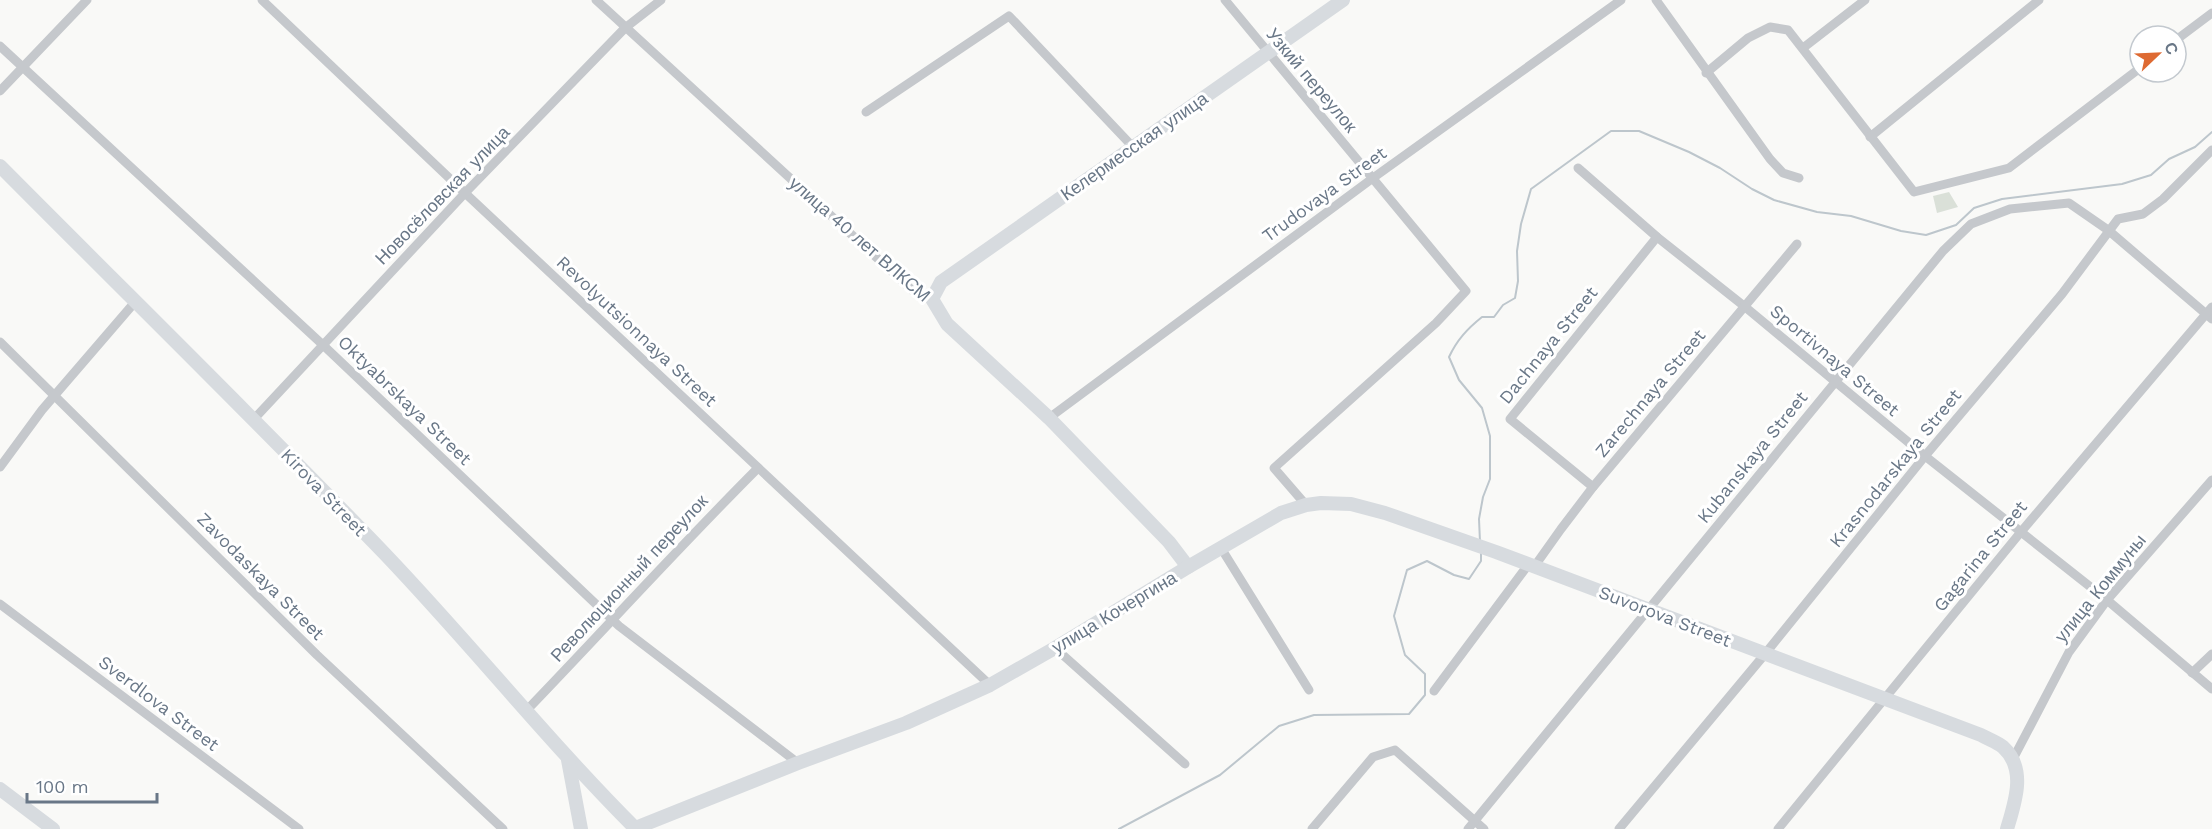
<svg xmlns="http://www.w3.org/2000/svg" width="2212" height="829" font-family="'Work Sans',sans-serif">
  <style>
    .green { fill: #dae0d8 }
    .lines { fill: none; stroke-linecap: round; stroke-linejoin: round }
    .stream { stroke: #bdc6cc; stroke-width: 2 }
    .street { stroke: #c5c8cc; stroke-width: 9 }
    .secondary { stroke: #d7dbdf; stroke-width: 14 }
    .labels { text-anchor: middle; dominant-baseline: central; stroke-width: 6; stroke-linejoin: round; paint-order: stroke }
    .street-label { font-size: 18px; fill: #697787; stroke: #fff }
  </style>
  <rect width="100%" height="100%" fill="#f9f9f7"/>
  <polygon class="green" points="1949,192 1958,207 1937,213 1933,196"/>
  <g class="lines">
    <g class="stream">
      <path d="M1480,542L1479,519L1483,497L1490,479V436L1482,408L1459,380L1449,357C1457,340 1467,329 1482,317H1494L1503,305L1515,298L1518,281L1517,251L1521,224L1531,189L1611,131H1639L1689,152L1720,168L1752,189L1774,200L1817,212L1851,216L1901,231L1926,235L1956,225L1974,208L2002,199L2122,184L2151,175L2169,159L2195,147L2212,132"/>
      <polyline points="1119,829 1220,775 1279,726 1314,715 1409,714 1425,695 1425,674 1405,655 1394,616 1407,570 1427,561 1454,575 1469,579 1481,561 1481,553"/>
    </g>
    <g class="street">
      <polyline points="262,0 465,193 990,685"/>
      <polyline points="596,0 913,291 932,299"/>
      <polyline points="1225,0 1466,291 1436,323 1274,468 1306,505"/>
      <polyline points="1656,0 1770,159 1783,173 1799,178"/>
      <polyline points="2176,40 2212,13"/>
      <polyline points="0,46 323,345 619,626 798,763"/>
      <polyline points="1803,48 1865,0"/>
      <polyline points="1706,73 1748,38 1770,27 1788,30 1914,192 2009,168 2140,68"/>
      <polyline points="0,91 87,0"/>
      <polyline points="866,112 1009,16 1133,147"/>
      <polyline points="1870,137 2039,0"/>
      <polyline points="1578,168 1657,237 1744,306 1925,456 2107,600 2212,689"/>
      <polyline points="0,342 317,655 503,829"/>
      <polyline points="1049,418 1373,178 1621,0"/>
      <polyline points="254,419 465,193 625,28 661,0"/>
      <polyline points="0,467 42,410 135,302"/>
      <polyline points="1593,487 1510,419 1657,237"/>
      <polyline points="1221,548 1309,690"/>
      <polyline points="1534,567 1561,529 1593,487 1797,244"/>
      <polyline points="0,604 299,829"/>
      <polyline points="1055,648 1185,764"/>
      <polyline points="2192,673 2212,654"/>
      <polyline points="1434,691 1528,565"/>
      <path d="M526,711C604,630 679,547 758,468"/>
      <polyline points="2013,759 2069,652 2107,600 2212,480"/>
      <polyline points="1312,829 1373,757 1395,750 1484,829"/>
      <polyline points="1468,829 1943,251 1971,224 2010,209 2069,203 2108,230 2212,319"/>
      <polyline points="1619,829 1765,654 1925,456 2062,294 2118,219 2143,214 2163,199 2212,150"/>
      <polyline points="1778,829 2020,533 2212,307"/>
    </g>
    <g class="secondary">
      <path d="M0,166C128,295 258,422 384,553C470,643 548,741 636,829"/>
      <polyline points="1188,567 1169,542 1049,418 947,324 932,299 941,282 1343,0"/>
      <polyline points="568,760 581,829"/>
      <polyline points="0,789 53,829"/>
      <path d="M633,829L798,763L906,723L990,685L1055,648L1188,567L1281,513L1306,505L1321,503L1351,504L1385,513L1496,552L1981,735C1988,739 1997,742 2003,747C2027,769 2015,802 2007,829"/>
    </g>
  </g>
  <g class="labels">
    <g class="street-label">
      <text transform="translate(1312 80) rotate(50)">Узкий переулок</text>
      <text transform="translate(1134 146) rotate(-35)">Келермесская улица</text>
      <text transform="translate(1324 194) rotate(-36)">Trudovaya Street</text>
      <text transform="translate(442 195) rotate(-46)">Новосёловская улица</text>
      <text transform="translate(860 239) rotate(41)">улица 40 лет ВЛКСМ</text>
      <text transform="translate(637 331) rotate(43)">Revolyutsionnaya Street</text>
      <text transform="translate(1548 345) rotate(-51)">Dachnaya Street</text>
      <text transform="translate(1835 360) rotate(40)">Sportivnaya Street</text>
      <text transform="translate(1650 393) rotate(-50)">Zarechnaya Street</text>
      <text transform="translate(405 400) rotate(44)">Oktyabrskaya Street</text>
      <text transform="translate(1752 457) rotate(-51)">Kubanskaya Street</text>
      <text transform="translate(1895 468) rotate(-51)">Krasnodarskaya Street</text>
      <text transform="translate(324 492) rotate(46)">Kirova Street</text>
      <text transform="translate(1980 556) rotate(-51)">Gagarina Street</text>
      <text transform="translate(261 576) rotate(45)">Zavodaskaya Street</text>
      <text transform="translate(629 578) rotate(-47)">Революционный переулок</text>
      <text transform="translate(2100 588) rotate(-51)">улица Коммуны</text>
      <text transform="translate(1114 612) rotate(-31)">улица Кочергина</text>
      <text transform="translate(1665 616) rotate(21)">Suvorova Street</text>
      <text transform="translate(159 703) rotate(37)">Sverdlova Street</text>
    </g>
  </g>
  <g transform="translate(2158 54) rotate(67)"><circle r="28" fill="#ffffff" stroke="#c3c9cf" stroke-width="1.5"/>
  <path d="M0-4.5L10 22L0 15L-10 22Z" fill="#de6a32"/>
  <text y="-9" font-size="16" font-weight="bold" text-anchor="middle" fill="#697787">С</text>
  </g>
  <path d="M27 793v9h130v-9" fill="none" stroke="#697787" stroke-width="3"/>
  <text x="36" y="793" font-size="18" fill="#697787" stroke="#ffffff" stroke-width="4.5" paint-order="stroke">100 m</text>
</svg>
